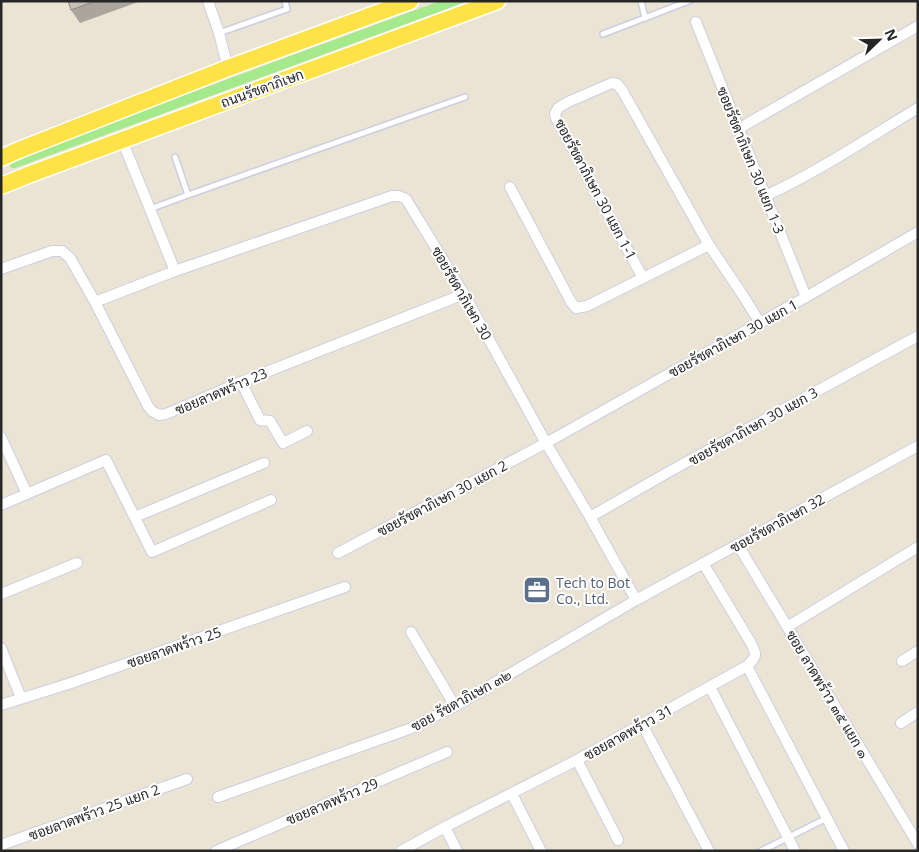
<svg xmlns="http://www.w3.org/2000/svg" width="919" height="852" font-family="'Open Sans',Sarabun,sans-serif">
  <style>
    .green { fill: #a4e98b }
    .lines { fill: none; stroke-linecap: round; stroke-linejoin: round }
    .service-casing { stroke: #cbcee2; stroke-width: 8 }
    .minor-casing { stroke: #cbcee2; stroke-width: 12 }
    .primary-casing { stroke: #fff; stroke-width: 19 }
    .service { stroke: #fff; stroke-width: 5 }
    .minor { stroke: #fff; stroke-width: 10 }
    .primary { stroke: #ffe247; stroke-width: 16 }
    .wall { fill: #aaa59d }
    .building { fill: #c6c0b6; stroke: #8b867f }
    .labels { text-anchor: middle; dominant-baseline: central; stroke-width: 4; stroke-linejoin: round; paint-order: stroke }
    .street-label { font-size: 14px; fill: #262626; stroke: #fff }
    .service-label { font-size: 14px; fill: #4e5e75; stroke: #fff; text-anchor: start }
  </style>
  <rect width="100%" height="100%" fill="#ebe4d5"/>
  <polygon class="green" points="440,1 468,1 15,168 12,168 10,166 11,162 119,119"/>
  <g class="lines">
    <g class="service-casing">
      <g id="service">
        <polyline points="641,1 645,18"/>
        <polyline points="219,33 287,9 285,1"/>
        <polyline points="603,34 689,1"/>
        <polyline points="175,157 188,195 465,97"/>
        <polyline points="150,209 188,195"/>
        <polyline points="761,851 827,818"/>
      </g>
    </g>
    <g class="minor-casing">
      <g id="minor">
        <polyline points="208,1 219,33 228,68"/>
        <polyline points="696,22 806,297"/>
        <polyline points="738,129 918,26"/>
        <polyline points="122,140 175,271 392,196 399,196 406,199 464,294 546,443 590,517 636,600"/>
        <polyline points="510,187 571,302 576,308 587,306 709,245"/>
        <path d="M765,196C818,172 868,138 918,108"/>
        <polyline points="1,269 52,251 62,251 70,258 95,302 148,406 152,411 159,415 166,414 241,382 464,294"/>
        <polyline points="643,278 556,118 555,114 558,108 568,102 612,83 617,84 622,90 709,245 744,297 760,323"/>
        <polyline points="95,302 175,271"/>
        <polyline points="241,382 260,420 270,421 283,443 307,431"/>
        <polyline points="1,437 27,494"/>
        <polyline points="1,505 106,460 152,552 271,500"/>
        <polyline points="135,517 264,463"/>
        <polyline points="590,517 672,470 918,336"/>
        <polyline points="738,545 918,844"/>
        <polyline points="338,553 546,443 806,297 918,232"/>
        <polyline points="1,594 77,563"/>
        <polyline points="787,627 918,547"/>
        <polyline points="411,632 455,706"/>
        <polyline points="1,648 21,698"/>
        <polyline points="902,661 918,651"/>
        <polyline points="747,666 844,851"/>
        <polyline points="710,687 795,851"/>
        <polyline points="1,705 68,684 345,587"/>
        <polyline points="901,723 918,712"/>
        <polyline points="642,724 709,851"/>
        <polyline points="577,760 618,840"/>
        <polyline points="512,794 541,851"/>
        <polyline points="218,797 409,729 455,706 636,600 918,446"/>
        <polyline points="445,827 457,851"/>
        <polyline points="1,845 187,779"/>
        <polyline points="216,851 447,752"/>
        <path d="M401,851L445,827L577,760L747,666C757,656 757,656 751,643L703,563"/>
      </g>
    </g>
    <g class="primary-casing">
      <g id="primary">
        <polyline points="1,158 19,150 228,68 410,1"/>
        <polyline points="1,186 28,175 497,1"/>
      </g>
    </g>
    <use href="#service" class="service"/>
    <use href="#minor" class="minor"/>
    <use href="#primary" class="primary"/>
  </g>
  <polygon class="wall" points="68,1 141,1 80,23 71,10"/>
  <polygon class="building" points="68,1 95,1 71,10"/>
  <defs>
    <g id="office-square" transform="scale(1.4375)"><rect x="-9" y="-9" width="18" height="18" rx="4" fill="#5c6f8a" stroke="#fff"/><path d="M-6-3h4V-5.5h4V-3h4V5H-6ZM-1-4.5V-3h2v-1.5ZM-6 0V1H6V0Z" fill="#fff"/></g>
  </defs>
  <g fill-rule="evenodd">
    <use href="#office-square" x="537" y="590"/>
  </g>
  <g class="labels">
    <g class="street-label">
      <text transform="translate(262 88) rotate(-20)">ถนนรัชดาภิเษก</text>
      <text transform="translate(751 160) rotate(68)">ซอยรัชดาภิเษก 30 แยก 1-3</text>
      <text transform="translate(596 189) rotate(62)">ซอยรัชดาภิเษก 30 แยก 1-1</text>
      <text transform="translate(462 293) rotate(60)">ซอยรัชดาภิเษก 30</text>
      <text transform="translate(733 338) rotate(-29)">ซอยรัชดาภิเษก 30 แยก 1</text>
      <text transform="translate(221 391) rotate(-23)">ซอยลาดพร้าว 23</text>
      <text transform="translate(753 426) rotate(-29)">ซอยรัชดาภิเษก 30 แยก 3</text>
      <text transform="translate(442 498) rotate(-28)">ซอยรัชดาภิเษก 30 แยก 2</text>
      <text transform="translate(777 523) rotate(-29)">ซอยรัชดาภิเษก 32</text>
      <text transform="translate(174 647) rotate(-19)">ซอยลาดพร้าว 25</text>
      <text transform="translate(828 694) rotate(59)">ซอย ลาดพร้าว ๓๕ แยก ๑</text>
      <text transform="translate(461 700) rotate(-29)">ซอย รัชดาภิเษก ๓๒</text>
      <text transform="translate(628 732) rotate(-29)">ซอยลาดพร้าว 31</text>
      <text transform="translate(332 801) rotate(-23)">ซอยลาดพร้าว 29</text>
      <text transform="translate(94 812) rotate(-20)">ซอยลาดพร้าว 25 แยก 2</text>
    </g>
    <g class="service-label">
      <text x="556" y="582">Tech to Bot<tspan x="556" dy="16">Co., Ltd.</tspan></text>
    </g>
  </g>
  <rect width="919" height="852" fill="none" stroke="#262626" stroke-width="5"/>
  <g transform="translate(879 40) rotate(67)" stroke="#ffffff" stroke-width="4" paint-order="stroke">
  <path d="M0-4L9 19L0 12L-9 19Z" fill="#262626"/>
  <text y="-8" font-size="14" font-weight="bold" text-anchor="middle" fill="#262626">N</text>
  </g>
</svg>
